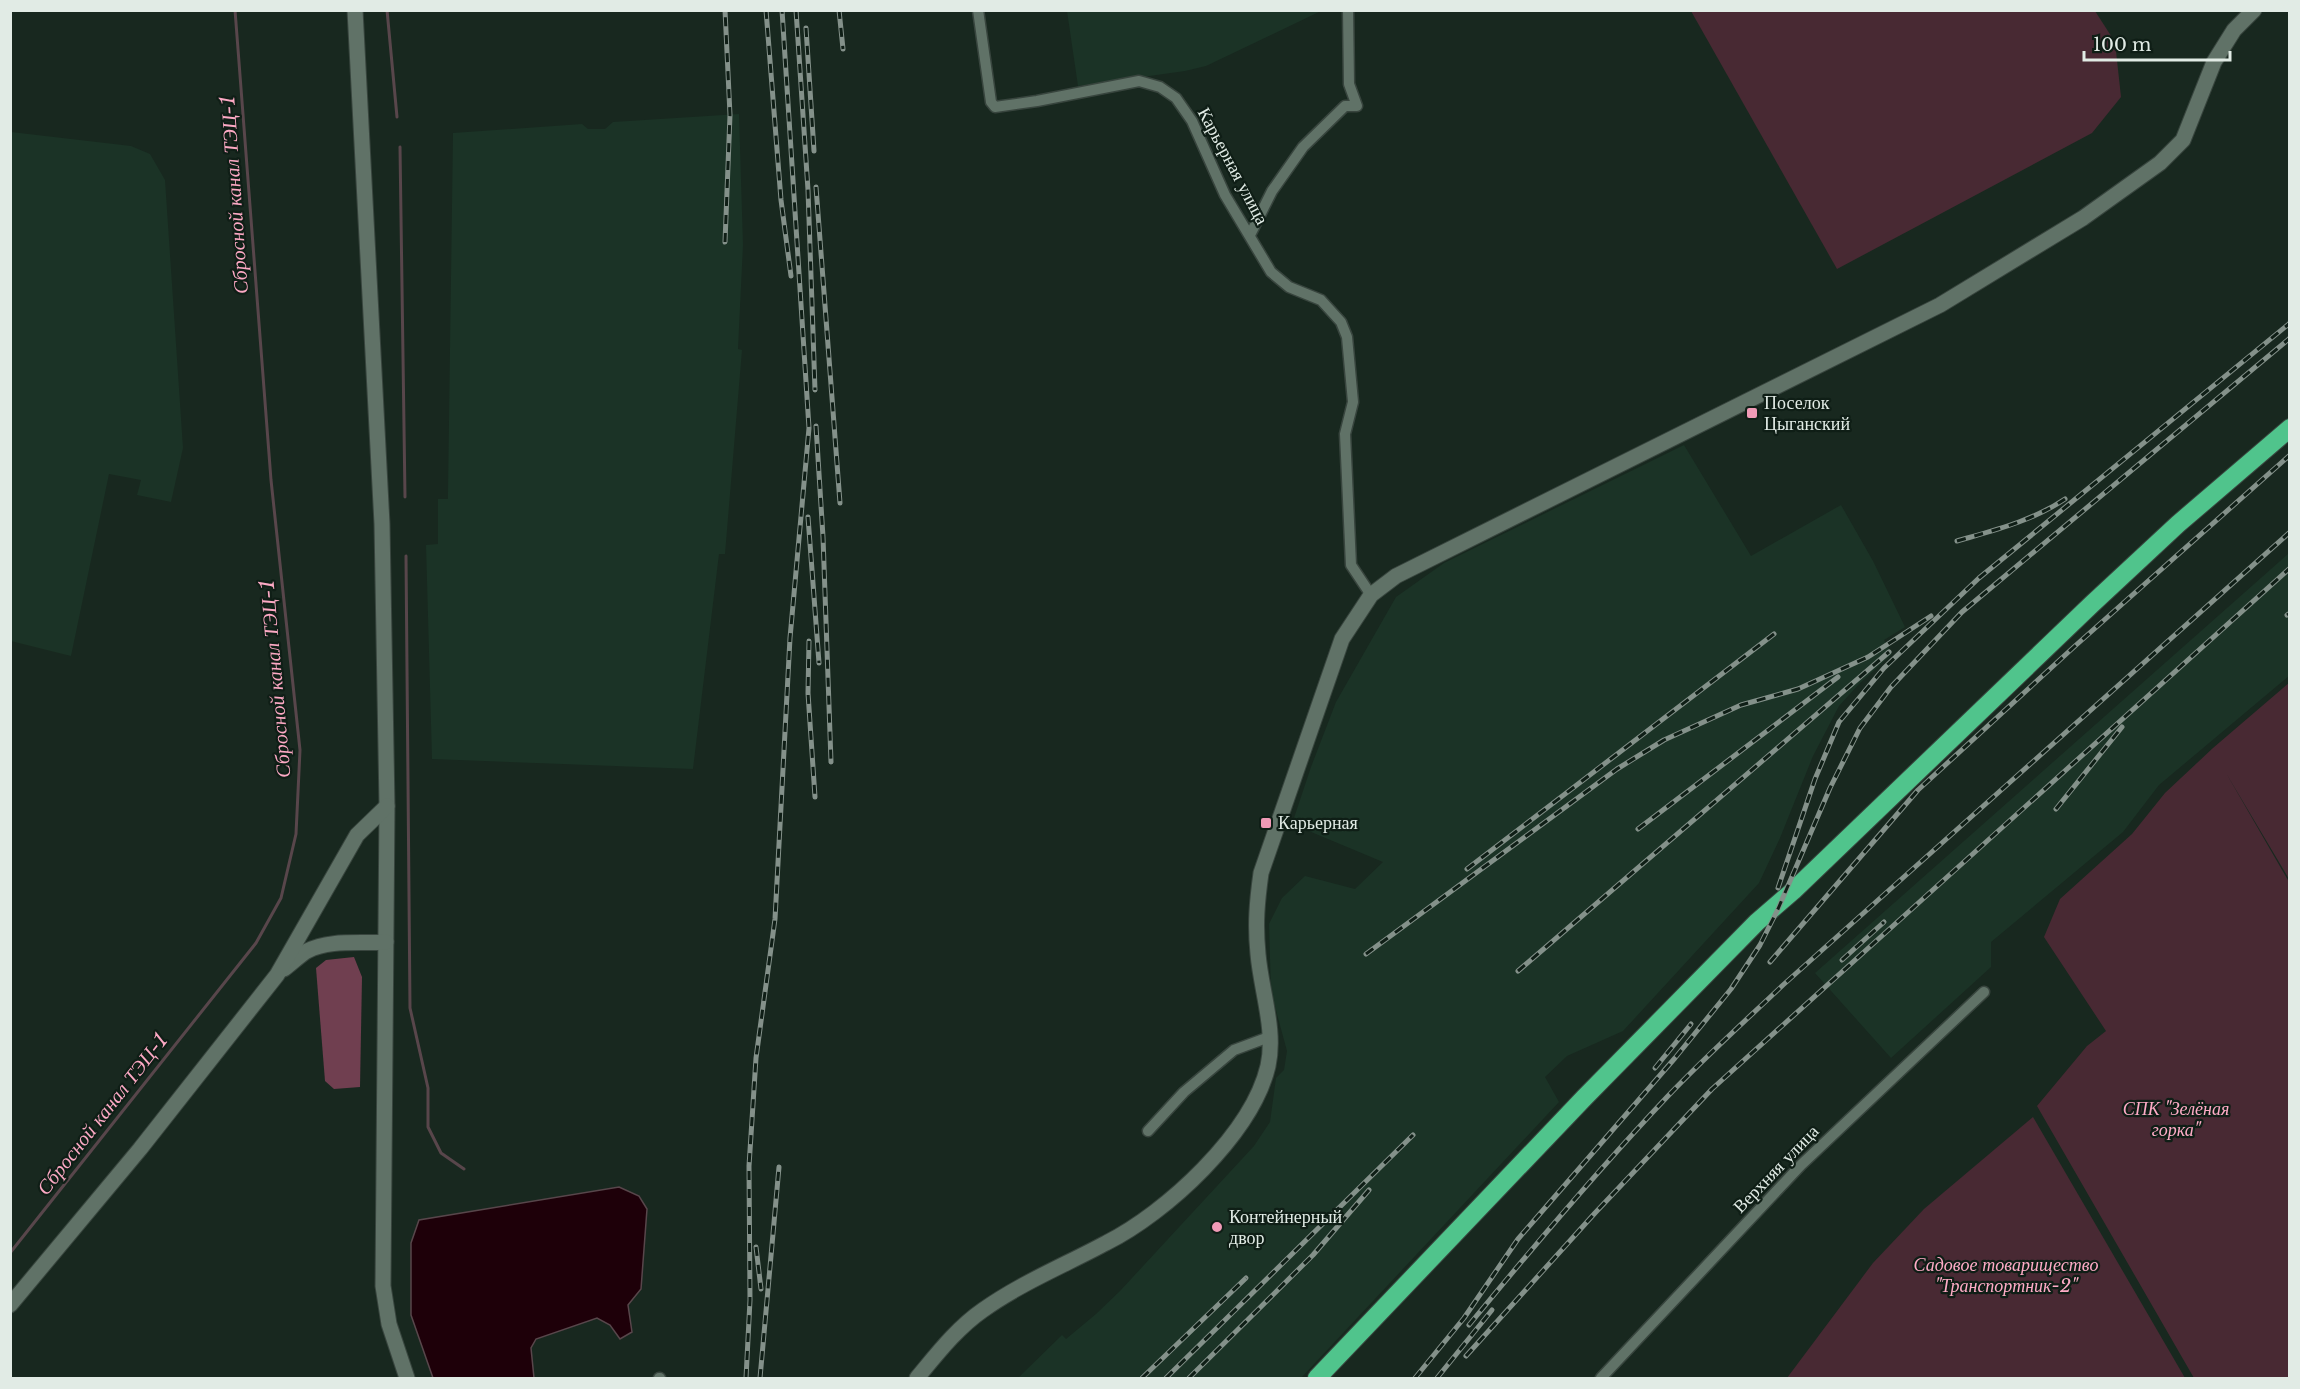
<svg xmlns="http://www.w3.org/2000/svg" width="2300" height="1389" font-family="'Libre Baskerville',serif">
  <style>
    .built { fill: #1b3326 }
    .green { fill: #482933 }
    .forest { fill: #703f50 }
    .water { fill: #1e0009; stroke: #58464b; stroke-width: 1.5 }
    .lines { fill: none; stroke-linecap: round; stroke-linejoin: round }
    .stream { stroke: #58464b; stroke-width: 3 }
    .street-casing { stroke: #38453e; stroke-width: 13 }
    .secondary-casing { stroke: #38453e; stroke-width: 17 }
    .highway-casing { stroke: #38453e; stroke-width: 20 }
    .street { stroke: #607267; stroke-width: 10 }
    .secondary { stroke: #607267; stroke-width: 15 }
    .highway { stroke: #50c48c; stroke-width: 18 }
    .rail-casing { stroke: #84918a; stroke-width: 5 }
    .rail { stroke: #0f1e16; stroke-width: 3; stroke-dasharray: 9; stroke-linecap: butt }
    .poi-dot { fill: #f09ab6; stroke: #0f1e16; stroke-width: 2 }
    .labels { text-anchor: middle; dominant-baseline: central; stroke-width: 4.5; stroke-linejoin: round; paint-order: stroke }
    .street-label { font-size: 18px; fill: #e1ebe5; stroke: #0f1e16 }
    .poi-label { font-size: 18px; fill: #e1ebe5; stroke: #0f1e16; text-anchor: start }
    .park-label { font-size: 18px; font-style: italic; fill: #feabc6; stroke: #0f1e16 }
    .water-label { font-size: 20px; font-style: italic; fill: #fca9c4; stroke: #0f1e16 }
  </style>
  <rect width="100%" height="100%" fill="#18281f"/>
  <g class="built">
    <polygon points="1067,11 1321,11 1206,66 1185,71 1078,86"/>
    <polygon points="739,114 743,245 738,349 742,350 725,554 719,554 693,769 432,759 426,545 438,544 438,499 448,499 448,493 453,133 582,124 588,129 605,129 613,122"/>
    <polygon points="11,132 131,146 150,154 165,180 183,448 171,502 137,495 141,480 109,474 71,656 11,641"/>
    <polygon points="1684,445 1751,556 1841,505 1873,561 1905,627 1884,640 1892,654 1859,684 1839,706 1813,756 1780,838 1759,883 1623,1031 1567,1056 1545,1077 1559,1102 1301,1378 1018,1378 1062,1335 1066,1339 1096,1314 1120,1291 1254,1146 1270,1122 1276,1078 1284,1070 1287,1051 1271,992 1269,924 1282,898 1305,876 1355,889 1383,862 1292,824 1311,767 1336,702 1396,597 1444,563"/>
    <polygon points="2289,553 2289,676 2159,785 2123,832 1991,942 1991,967 1891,1058 1815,973"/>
  </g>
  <g class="green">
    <polygon points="1691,11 2095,11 2115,42 2121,97 2092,133 1837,269"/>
    <polygon points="2289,683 2289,879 2226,773 2289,882 2289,1378 2194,1378 2037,1106 2087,1046 2106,1031 2044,937 2060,899 2132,834 2165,793 2213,748"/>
    <polygon points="2033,1117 2185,1378 1787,1378 1873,1263 1924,1209"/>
  </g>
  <polygon class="forest" points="354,957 362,977 360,1087 334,1089 325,1081 316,968 326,960"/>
  <polygon class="water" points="619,1187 639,1196 647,1209 641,1289 628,1305 632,1332 620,1339 610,1325 597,1318 536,1339 531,1348 534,1378 433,1378 411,1315 411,1243 419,1220"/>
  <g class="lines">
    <g class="stream">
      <polyline points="387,10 397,117"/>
      <polyline points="400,147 405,497"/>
      <polyline points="406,556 410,1008 428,1088 428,1127 441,1153 464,1169"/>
      <polyline points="10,1253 256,943 281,898 296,834 300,750 271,480 235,10"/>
    </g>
    <g class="street-casing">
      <g id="street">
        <polyline points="978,10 991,102 995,107 1037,101 1139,81 1160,87 1176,98 1192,121 1225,195 1271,272 1289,287 1321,300 1341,322 1347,337 1353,402 1345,434 1351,565 1371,595"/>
        <polyline points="1250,235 1272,191 1303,147 1345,106 1357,106 1349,84 1348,10"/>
        <polyline points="1148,1131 1184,1092 1234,1050 1269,1037"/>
        <polyline points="659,1378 660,1378"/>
        <polyline points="1601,1378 1801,1165 1984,992"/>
      </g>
    </g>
    <g class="secondary-casing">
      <g id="secondary">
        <polyline points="355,10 382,524 387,806 383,1286 389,1324 407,1378"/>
        <path d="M284,969C291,964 299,956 307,951C330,939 360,944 386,942"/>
        <polyline points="10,1305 140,1149 277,975 357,835 387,806"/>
        <path d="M917,1378C937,1354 957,1328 983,1310C1021,1283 1065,1265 1106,1243C1166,1213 1252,1134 1268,1066C1276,1030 1261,990 1258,954C1255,924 1257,902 1261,873L1342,639L1371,595L1396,576L1940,305L2083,218L2160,163L2183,140L2214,62L2234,30L2254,10"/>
      </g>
    </g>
    <g class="highway-casing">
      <polyline id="highway" points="1317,1378 1584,1098 1757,922 1793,891 2092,604 2178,524 2290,428"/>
    </g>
    <use href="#street" class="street"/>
    <use href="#secondary" class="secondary"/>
    <use href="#highway" class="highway"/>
    <g class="rail-casing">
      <g id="rail">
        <polyline points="766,10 781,200 791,276"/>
        <polyline points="796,10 808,190 815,390"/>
        <polyline points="839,10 843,49"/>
        <polyline points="806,28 814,151"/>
        <polyline points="816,187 840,503"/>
        <polyline points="725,242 730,115 725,10"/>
        <polyline points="816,426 823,537 831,762"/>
        <polyline points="808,517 819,663"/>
        <path d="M1957,541C1995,530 2032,521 2065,499"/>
        <polyline points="2287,615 2290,613"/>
        <polyline points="809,641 808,693 815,797"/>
        <polyline points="2056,809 2122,727"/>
        <polyline points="1638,829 1838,677"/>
        <polyline points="1467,869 1774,634"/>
        <polyline points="1778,888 1815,779 1839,722 1884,668 1979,578 2290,323"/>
        <polyline points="1366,954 1617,769 1664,740 1741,705 1798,689 1868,657 1931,616"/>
        <polyline points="1842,960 1884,922"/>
        <polyline points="1770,962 1918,790 2075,646 2290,455"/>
        <polyline points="1518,971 1889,652"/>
        <polyline points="1655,1068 1691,1024"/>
        <polyline points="756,1247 761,1289"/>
        <path d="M1469,1325C1533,1247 1598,1170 1667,1097C1704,1058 1744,1022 1783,985L2290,532"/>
        <polyline points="1466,1356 1595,1213 1712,1089 2290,568"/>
        <polyline points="746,1378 750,1300 749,1166 756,1058 775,919 790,638 809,428 782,10"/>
        <polyline points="760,1378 779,1167"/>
        <polyline points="1142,1378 1246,1278"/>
        <polyline points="1166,1378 1413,1135"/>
        <polyline points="1189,1378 1313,1255 1369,1190"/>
        <polyline points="1415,1378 1464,1318 1518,1239 1675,1058 1731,989 1760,945 1778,909 1830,788 1860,728 1891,687 1962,612 2290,338"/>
        <polyline points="1437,1378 1492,1310"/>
      </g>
    </g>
    <use href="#rail" class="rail"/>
  </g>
  <g class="poi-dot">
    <rect x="1746" y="407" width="12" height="12" rx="3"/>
    <rect x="1260" y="817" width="12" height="12" rx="3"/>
    <circle cx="1217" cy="1227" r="6"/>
  </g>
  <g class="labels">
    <g class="street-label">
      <text transform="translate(1233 166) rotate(62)">Карьерная улица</text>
      <text transform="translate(1776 1169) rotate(-46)">Верхняя улица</text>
    </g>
    <g class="poi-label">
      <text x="1764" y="403">Поселок<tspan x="1764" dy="21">Цыганский</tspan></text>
      <text x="1278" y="823">Карьерная</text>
      <text x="1229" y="1217">Контейнерный<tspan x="1229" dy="21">двор</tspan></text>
    </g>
    <g class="park-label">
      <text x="2176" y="1109">СПК "Зелёная<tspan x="2176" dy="21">горка"</tspan></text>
      <text x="2006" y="1265">Садовое товарищество<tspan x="2006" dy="21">"Транспортник-2"</tspan></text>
    </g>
    <g class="water-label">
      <text transform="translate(234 195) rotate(-94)">Сбросной канал ТЭЦ-1</text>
      <text transform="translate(275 679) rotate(-95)">Сбросной канал ТЭЦ-1</text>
      <text transform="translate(102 1114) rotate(-52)">Сбросной канал ТЭЦ-1</text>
    </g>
  </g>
  <rect width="2300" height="1389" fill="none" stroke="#e1ebe5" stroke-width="24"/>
  <path d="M2084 51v9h146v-9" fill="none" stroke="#e1ebe5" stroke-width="3"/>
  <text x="2093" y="51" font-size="18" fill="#e1ebe5" stroke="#0f1e16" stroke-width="4.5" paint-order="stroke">100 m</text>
</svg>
